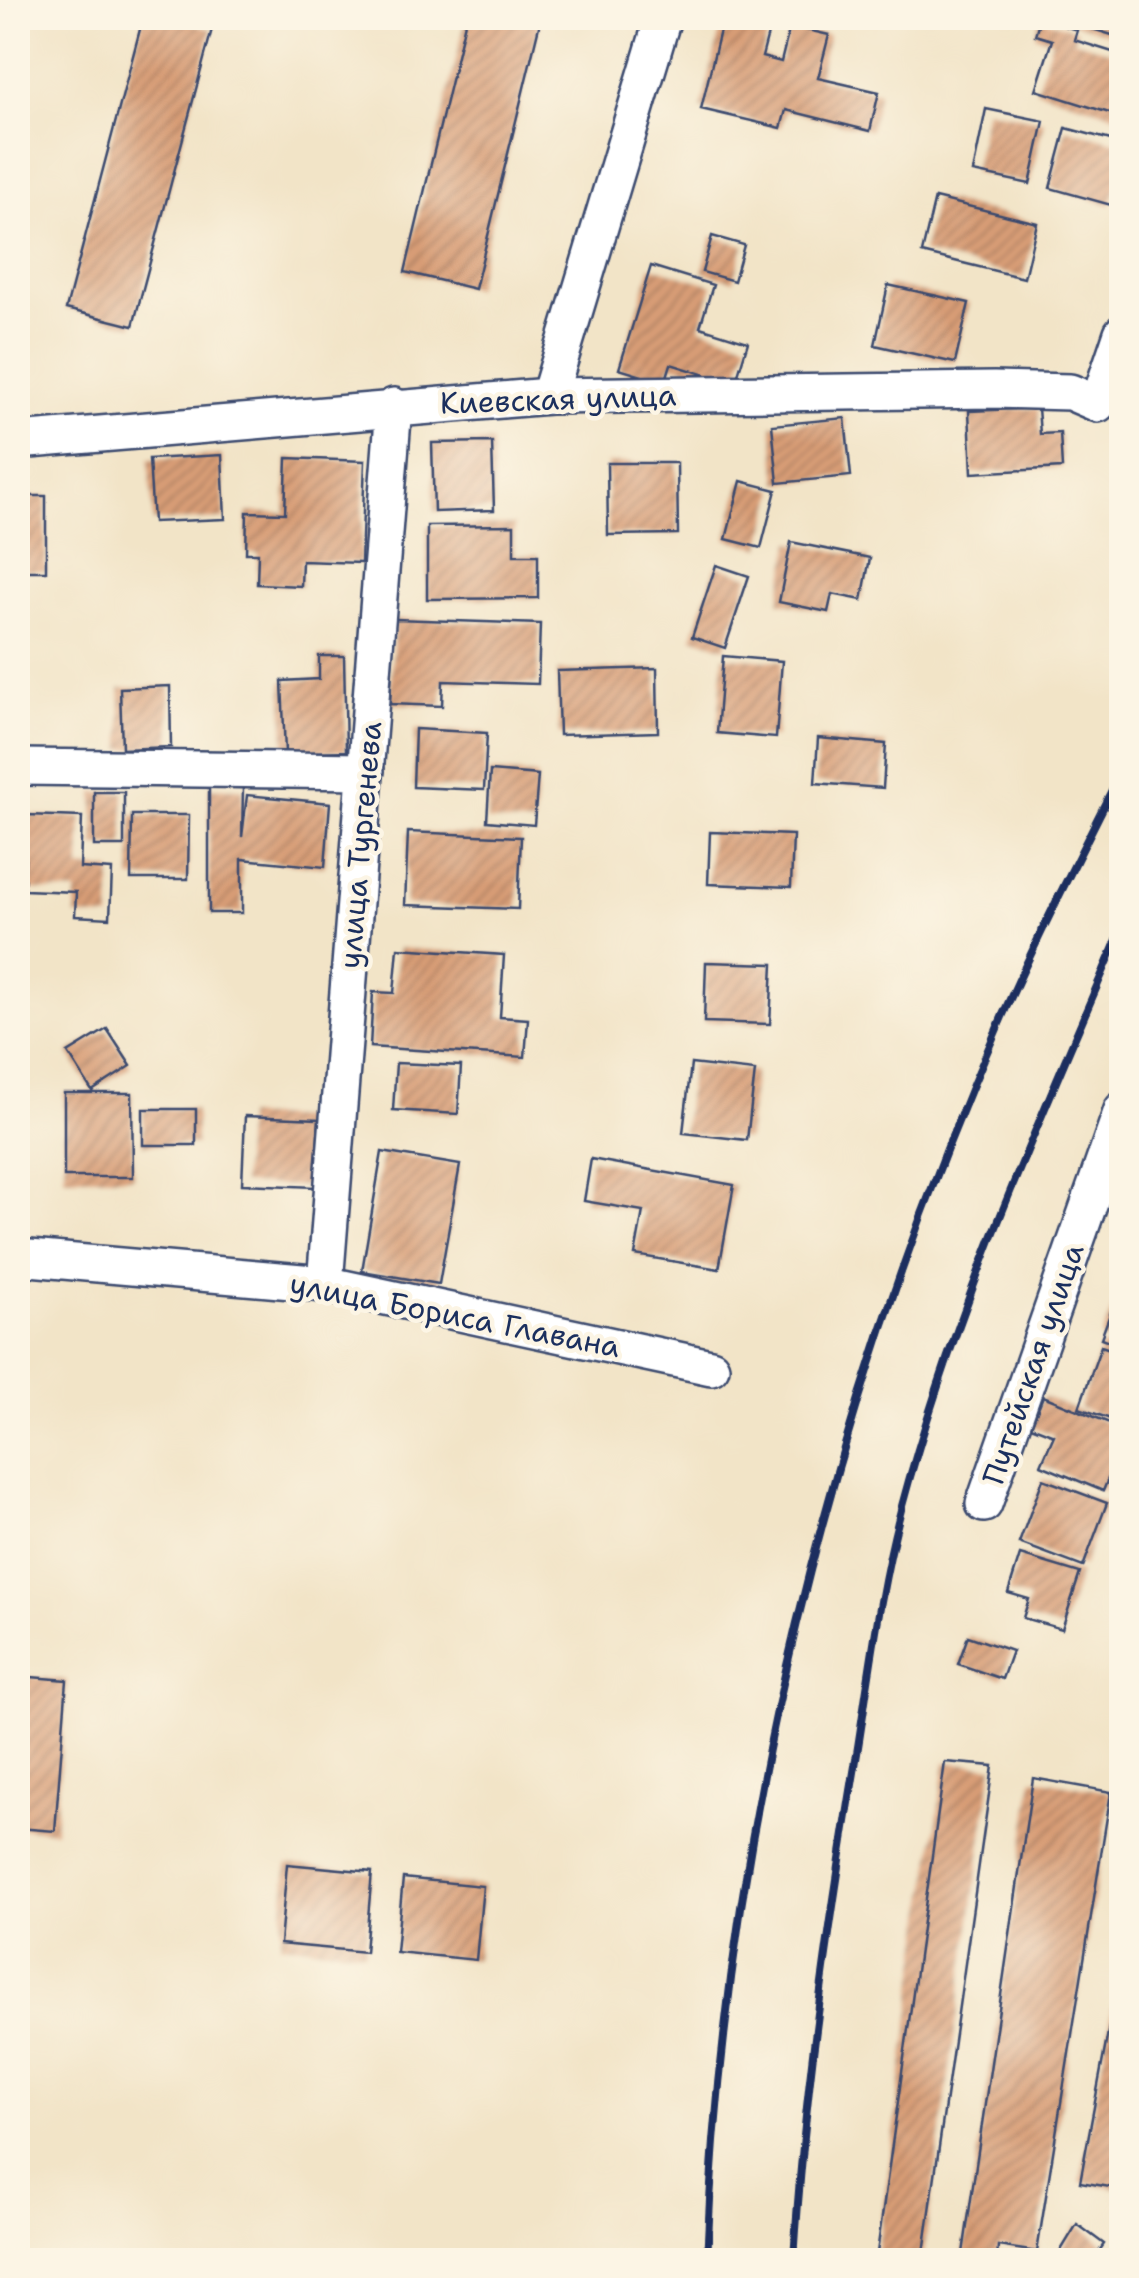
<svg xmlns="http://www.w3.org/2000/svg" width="1139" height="2278" font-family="'Shantell Sans',sans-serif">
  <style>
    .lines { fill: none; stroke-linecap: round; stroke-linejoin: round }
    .stream { stroke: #48b6c4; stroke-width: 11 }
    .building { fill: url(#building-hatch) }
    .minor-casing { stroke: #3b4a6e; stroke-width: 40 }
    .minor { stroke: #fff; stroke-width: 35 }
    .rail { stroke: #1b2f5e; stroke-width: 8 }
    .labels { text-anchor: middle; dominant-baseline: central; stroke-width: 9; stroke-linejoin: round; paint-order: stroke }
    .street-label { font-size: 30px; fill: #1b2f5e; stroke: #fcf5e5 }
  </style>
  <defs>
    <pattern id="building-hatch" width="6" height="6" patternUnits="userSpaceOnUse" patternTransform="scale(2.5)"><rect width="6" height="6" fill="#d89d76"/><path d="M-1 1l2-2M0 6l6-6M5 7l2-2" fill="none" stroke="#ae8064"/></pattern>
  </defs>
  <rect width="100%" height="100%" fill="#fcf5e5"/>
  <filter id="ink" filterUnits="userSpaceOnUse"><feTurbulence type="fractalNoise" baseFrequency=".01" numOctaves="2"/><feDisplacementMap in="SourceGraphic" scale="20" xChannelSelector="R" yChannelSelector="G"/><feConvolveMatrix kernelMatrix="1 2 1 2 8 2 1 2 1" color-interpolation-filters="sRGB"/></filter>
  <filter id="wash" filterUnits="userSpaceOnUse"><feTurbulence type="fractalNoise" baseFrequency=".0048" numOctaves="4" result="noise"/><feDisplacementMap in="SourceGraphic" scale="40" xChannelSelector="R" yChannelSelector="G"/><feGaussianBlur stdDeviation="2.25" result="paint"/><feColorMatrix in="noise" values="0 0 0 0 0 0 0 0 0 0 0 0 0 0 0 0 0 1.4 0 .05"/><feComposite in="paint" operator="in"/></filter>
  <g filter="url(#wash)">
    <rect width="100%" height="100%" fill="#f2e4c7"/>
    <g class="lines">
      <polyline class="stream" points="1120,2260 1122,2258"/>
    </g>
    <g id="blocks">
      <g class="building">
        <polygon points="143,18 168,18 212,29 133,326 66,309"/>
        <polygon points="466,18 541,18 475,289 405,272"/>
        <polygon points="723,18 770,26 762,57 781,62 790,26 829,35 818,78 879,92 870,131 786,110 781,128 701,109"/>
        <polygon points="1040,18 1077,30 1074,40 1122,55 1122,117 1036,90 1052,40 1035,35"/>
        <polygon points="1056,18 1122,18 1122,38"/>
        <polygon points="986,109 1044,121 1030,184 973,172"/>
        <polygon points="1066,128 1122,143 1122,164 1111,205 1050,188"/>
        <polygon points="935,198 1037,223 1024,278 922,253"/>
        <polygon points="712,236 744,245 734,281 702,272"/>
        <polygon points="651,266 713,285 700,327 748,342 735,384 671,364 665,383 619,369"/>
        <polygon points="888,285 969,303 955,363 875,345"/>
        <polygon points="1038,408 1040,434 1060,433 1062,468 972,473 969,411"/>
        <polygon points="845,418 851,476 778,483 772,425"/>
        <polygon points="492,442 494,510 434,512 432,443"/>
        <polygon points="222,455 225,519 153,522 149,459"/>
        <polygon points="287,458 365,461 361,563 302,561 301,586 257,584 258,553 246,553 247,512 285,513"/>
        <polygon points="607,463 677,463 678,534 608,535"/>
        <polygon points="741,481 776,490 761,548 726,539"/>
        <rect x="18" y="496" width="28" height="75"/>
        <polygon points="514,525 514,555 538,555 538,598 427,599 427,526"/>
        <polygon points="791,542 870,558 862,600 832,594 828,612 779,602"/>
        <polygon points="716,565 749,576 725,648 692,637"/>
        <polygon points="394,619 540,624 538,684 443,681 442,706 390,704"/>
        <polygon points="319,656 344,656 346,751 285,753 282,681 319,679"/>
        <polygon points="723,656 782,661 776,738 717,733"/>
        <polygon points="657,668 658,732 559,735 557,671"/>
        <polygon points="170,686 171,747 122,749 120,688"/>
        <polygon points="415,729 487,733 484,790 413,787"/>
        <polygon points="818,738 886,744 883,788 815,783"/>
        <polygon points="490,771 538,775 534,825 487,821"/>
        <polygon points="209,787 243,788 242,837 247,795 330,803 325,867 242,859 242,913 209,913"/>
        <rect x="94" y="792" width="30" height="54"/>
        <polygon points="27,815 82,817 80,868 112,870 110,918 75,916 76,892 24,890"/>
        <polygon points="132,815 189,815 188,879 131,879"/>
        <polygon points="408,832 521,837 518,909 405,905"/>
        <polygon points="710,832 793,835 791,887 708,884"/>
        <polygon points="398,948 504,955 500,1017 528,1019 525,1057 370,1047 373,992 394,993"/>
        <polygon points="706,962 773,964 770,1024 704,1022"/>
        <polygon points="107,1029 131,1066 92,1091 68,1053"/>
        <polygon points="396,1063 461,1066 458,1114 393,1110"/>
        <polygon points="691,1064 755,1071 747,1140 683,1133"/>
        <polygon points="64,1093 132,1093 133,1177 64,1177"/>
        <rect x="143" y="1109" width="53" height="36"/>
        <polygon points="245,1116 319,1119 315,1187 242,1184"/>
        <polygon points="382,1152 460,1165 439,1284 362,1271"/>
        <polygon points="591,1159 734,1185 719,1269 635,1255 643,1211 584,1201"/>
        <polygon points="1119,1290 1122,1291 1122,1346 1101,1338"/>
        <polygon points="1101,1346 1122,1353 1122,1423 1079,1408"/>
        <polygon points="1043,1396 1122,1428 1122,1465 1115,1462 1103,1491 1041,1465 1054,1435 1031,1426"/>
        <polygon points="1043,1479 1107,1503 1083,1567 1019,1543"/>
        <polygon points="1020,1555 1080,1573 1062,1629 1023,1618 1029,1599 1008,1593"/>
        <polygon points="968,1636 1012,1651 1002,1679 958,1664"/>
        <polygon points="18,1676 67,1680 55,1831 18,1828"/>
        <polygon points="945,1762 993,1766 923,2260 876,2260"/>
        <polygon points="1033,1778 1111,1792 1037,2252 998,2246 997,2260 962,2260"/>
        <polygon points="287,1864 372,1872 365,1952 280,1944"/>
        <polygon points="403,1878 483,1886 476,1960 396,1952"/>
        <polygon points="1120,1968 1122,1968 1122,2189 1080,2182"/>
        <polygon points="1077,2224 1104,2244 1093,2260 1055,2260"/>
      </g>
    </g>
  </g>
  <g filter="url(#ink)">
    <use href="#blocks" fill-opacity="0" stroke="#3b4a6e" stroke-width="2.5"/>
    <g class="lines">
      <g class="minor-casing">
        <g id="minor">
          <polyline points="549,396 663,18"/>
          <polyline points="18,441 549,396 994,390 1070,392 1098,404 1122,333"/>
          <polyline points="18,767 366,771"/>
          <polyline points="18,1257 325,1284 711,1367"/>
          <polyline points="325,1284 394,406"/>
          <polyline points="984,1504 1122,1110"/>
        </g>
      </g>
      <use href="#minor" class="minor"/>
      <g class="rail">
        <path d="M707,2260C724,1834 830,1408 1002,1017C1039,933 1081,852 1122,770"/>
        <path d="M794,2260C804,2095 828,1930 855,1766C869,1680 879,1591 902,1506C955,1307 1041,1117 1122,928"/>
      </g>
    </g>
  </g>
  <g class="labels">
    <g class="street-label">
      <text transform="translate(558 399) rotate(-2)">Киевская улица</text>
      <text transform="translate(360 845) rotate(-85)">улица Тургенева</text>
      <text transform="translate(455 1315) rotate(11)">улица Бориса Главана</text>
      <text transform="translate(1033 1364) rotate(-71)">Путейская улица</text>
    </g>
  </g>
  <rect width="1139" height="2278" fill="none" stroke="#fcf5e5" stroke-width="60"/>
</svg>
